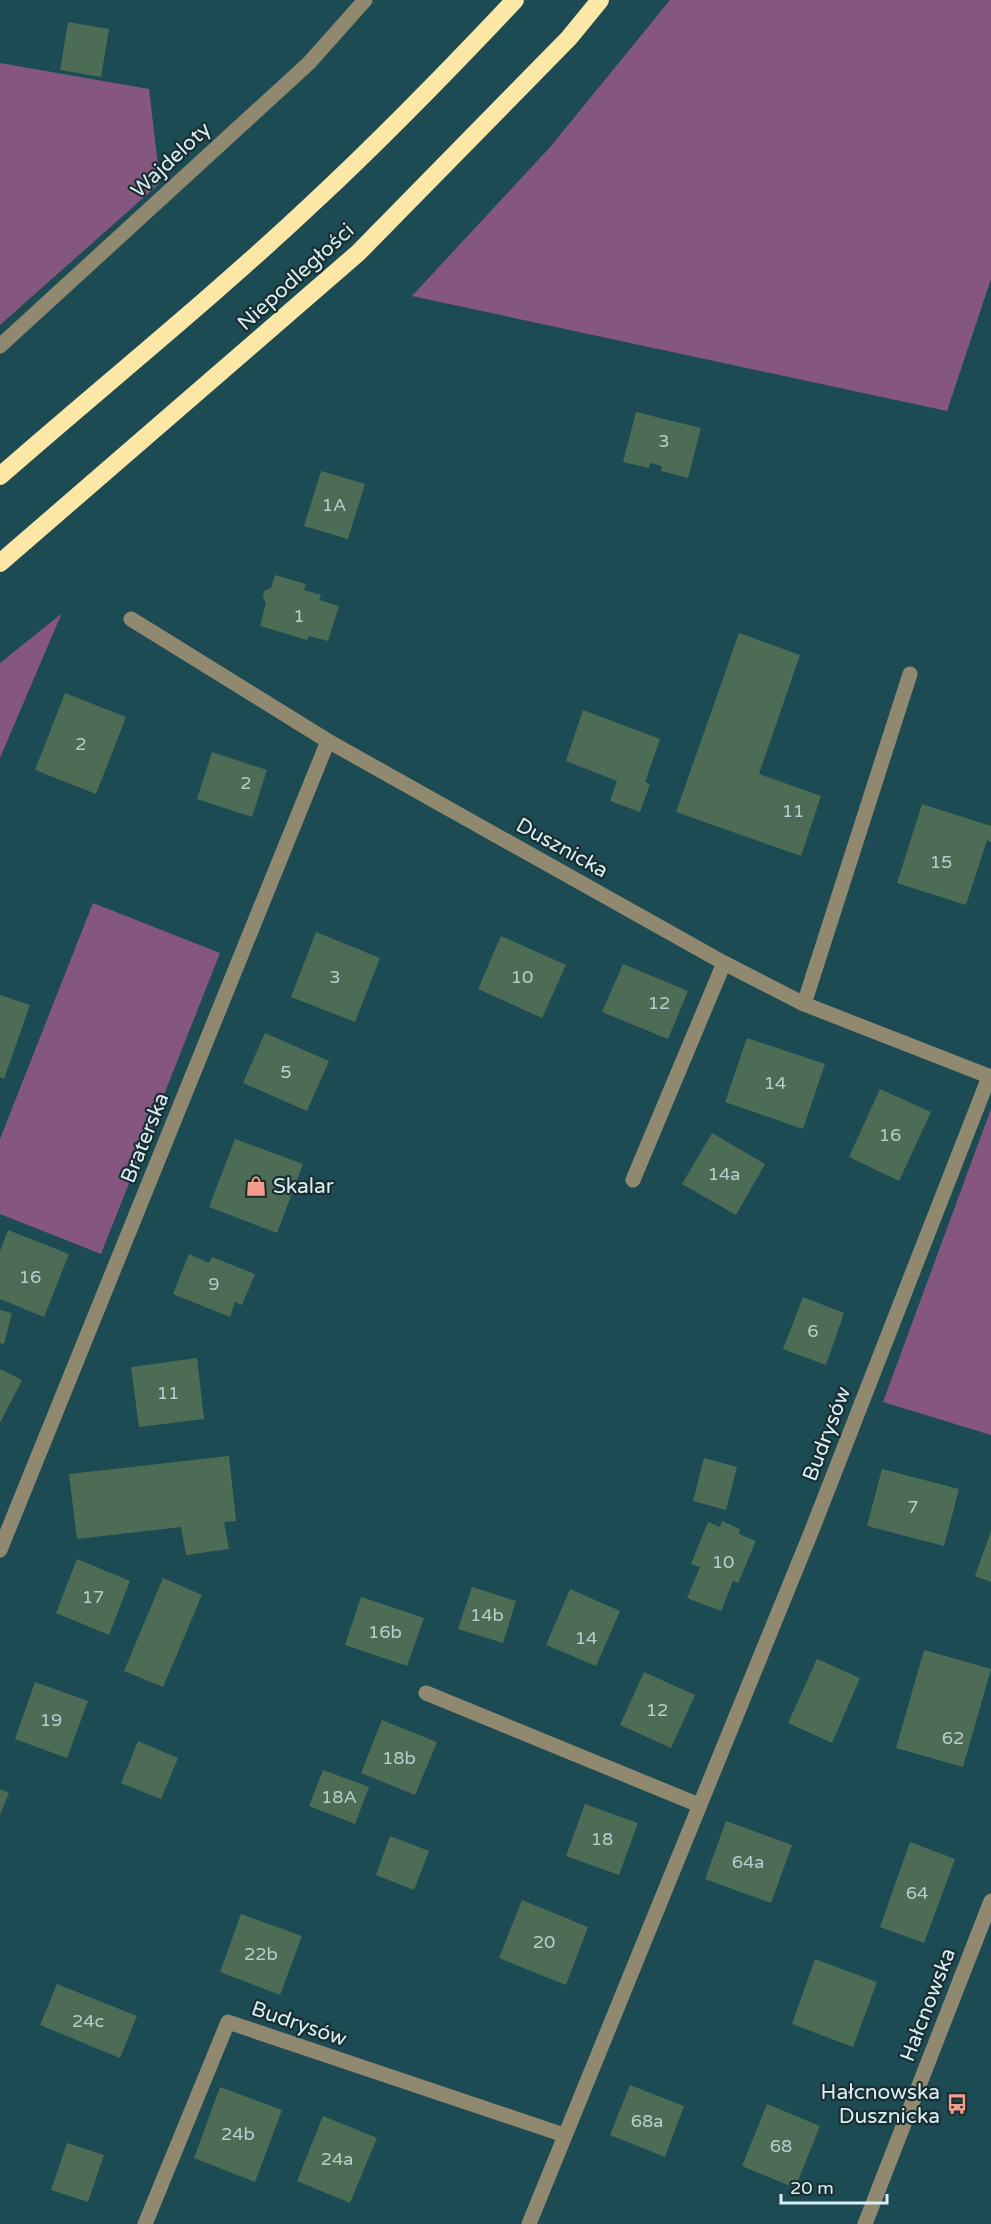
<svg xmlns="http://www.w3.org/2000/svg" width="991" height="2224" font-family="'Varela Round',sans-serif">
  <style>
    .green { fill: #86577e }
    .building { fill: #4d6c55 }
    .lines { fill: none; stroke-linecap: round; stroke-linejoin: round }
    .minor { stroke: #91896f; stroke-width: 15 }
    .highway { stroke: #fce7a6; stroke-width: 18 }
    .labels { text-anchor: middle; dominant-baseline: central; stroke-width: 4.5; stroke-linejoin: round; paint-order: stroke }
    .number-label { font-size: 18px; fill: #b5cfcd }
    .street-label { font-size: 21px; fill: #d8f0f5; stroke: #1a2e32 }
    .poi-label { font-size: 21px; fill: #d8f0f5; stroke: #1a2e32; text-anchor: start }
  </style>
  <rect width="100%" height="100%" fill="#1c4b54"/>
  <g class="green">
    <polygon points="670,0 991,0 991,279 947,411 412,296 551,146"/>
    <polygon points="0,63 149,89 160,183 0,325"/>
    <polygon points="61,614 61,615 0,758 0,663"/>
    <polygon points="93,903 220,953 101,1254 0,1214 0,1139"/>
    <polygon points="991,1109 991,1435 883,1402"/>
  </g>
  <g class="building">
    <polygon points="68,22 109,29 101,77 60,70"/>
    <polygon points="636,412 701,428 688,478 661,471 662,466 650,463 649,468 623,462"/>
    <polygon points="321,471 365,484 348,539 304,526"/>
    <polygon points="275,575 306,584 304,590 321,595 319,600 339,606 328,641 309,636 307,640 260,626 266,603 263,598 264,591 271,588"/>
    <polygon points="739,633 800,655 759,774 821,796 801,856 676,812"/>
    <polygon points="65,693 126,717 96,794 35,770"/>
    <polygon points="583,710 660,739 645,782 650,784 640,812 610,801 617,781 566,761"/>
    <polygon points="212,752 267,770 252,817 197,799"/>
    <polygon points="922,804 991,826 991,842 987,840 966,905 897,883"/>
    <polygon points="316,932 380,958 355,1022 291,997"/>
    <polygon points="501,936 566,965 542,1018 478,989"/>
    <polygon points="623,964 688,991 668,1039 602,1012"/>
    <polygon points="0,995 30,1005 4,1079 0,1077"/>
    <polygon points="265,1033 329,1061 307,1111 243,1083"/>
    <polygon points="747,1038 825,1064 803,1129 725,1102"/>
    <polygon points="880,1089 931,1112 899,1181 849,1157"/>
    <polygon points="712,1133 765,1164 736,1215 682,1184"/>
    <polygon points="235,1139 303,1164 277,1233 209,1207"/>
    <polygon points="8,1230 69,1254 44,1317 0,1299 0,1251"/>
    <polygon points="189,1254 209,1263 212,1257 255,1274 242,1305 235,1302 230,1317 173,1294"/>
    <polygon points="803,1297 844,1313 826,1365 783,1349"/>
    <polygon points="0,1310 12,1313 4,1344 0,1343"/>
    <polygon points="197,1358 204,1419 139,1427 131,1367"/>
    <polygon points="0,1369 22,1380 0,1423"/>
    <polygon points="229,1456 236,1521 224,1522 229,1549 186,1555 181,1527 77,1539 69,1474"/>
    <polygon points="704,1458 737,1467 726,1510 693,1501"/>
    <polygon points="882,1469 959,1489 944,1546 867,1526"/>
    <polygon points="722,1521 740,1529 739,1534 756,1541 738,1583 733,1581 721,1611 687,1598 700,1567 691,1564 708,1522 720,1527"/>
    <polygon points="991,1531 991,1582 975,1576"/>
    <polygon points="77,1559 130,1581 109,1635 56,1613"/>
    <polygon points="163,1578 202,1595 163,1687 124,1671"/>
    <polygon points="472,1587 516,1601 503,1643 458,1629"/>
    <polygon points="570,1589 620,1611 596,1666 546,1645"/>
    <polygon points="361,1597 424,1618 407,1666 345,1645"/>
    <polygon points="924,1650 991,1669 963,1767 896,1748"/>
    <polygon points="817,1659 860,1678 832,1743 788,1723"/>
    <polygon points="644,1672 695,1695 671,1748 620,1725"/>
    <polygon points="35,1682 88,1701 67,1758 15,1739"/>
    <polygon points="382,1720 437,1742 415,1795 361,1773"/>
    <polygon points="138,1741 178,1758 161,1799 121,1783"/>
    <polygon points="323,1770 369,1787 355,1824 309,1806"/>
    <polygon points="0,1789 9,1793 0,1815"/>
    <polygon points="585,1804 638,1823 619,1875 566,1856"/>
    <polygon points="726,1821 792,1845 771,1903 705,1879"/>
    <polygon points="390,1836 429,1851 414,1890 376,1875"/>
    <polygon points="910,1842 955,1859 924,1943 880,1927"/>
    <polygon points="522,1900 588,1927 566,1985 499,1958"/>
    <polygon points="241,1914 302,1936 280,1995 220,1972"/>
    <polygon points="815,1959 877,1982 853,2047 792,2024"/>
    <polygon points="57,1984 137,2016 120,2058 40,2025"/>
    <polygon points="630,2085 684,2106 665,2157 610,2135"/>
    <polygon points="220,2087 282,2110 255,2182 194,2158"/>
    <polygon points="767,2104 820,2126 795,2188 742,2166"/>
    <polygon points="323,2116 377,2138 350,2203 297,2181"/>
    <polygon points="67,2143 104,2155 88,2202 51,2190"/>
  </g>
  <g class="lines">
    <g class="minor">
      <polyline points="0,346 309,63 365,0"/>
      <polyline points="131,619 328,741 724,963 804,1004 991,1077"/>
      <polyline points="804,1004 910,674"/>
      <polyline points="633,1180 724,963"/>
      <polyline points="0,1550 328,741"/>
      <polyline points="426,1693 699,1805"/>
      <polyline points="145,2224 228,2022 564,2135"/>
      <polyline points="529,2224 812,1530 989,1077"/>
      <polyline points="865,2224 991,1901"/>
    </g>
    <g class="highway">
      <path d="M0,476C104,385 212,298 313,203C383,138 449,70 515,0"/>
      <polyline points="0,563 358,253 569,38 600,0"/>
    </g>
  </g>
  <defs>
    <g id="shop-bare" transform="scale(1.62)"><path d="M-5-2.5h2.3a2.7 3.5 0 0 1 5.4 0H5L5.5 6h-11ZM-1.5-2.5h3a1.5 2.3 0 0 0-3 0Z" fill="#f49d8b" stroke="#1a2e32" stroke-width="2.5" paint-order="stroke"/></g>
    <g id="bus-bare" transform="scale(1.62)"><path d="M-5-6H5V4H4V6H2V4H-2V6H-4V4H-5ZM-3.5-4V0h7V-4ZM-3.5 1.2v1.5H-2V1.2ZM2 1.2v1.5H3.5V1.2Z" fill="#f49d8b" stroke="#1a2e32" stroke-width="2.5" paint-order="stroke"/></g>
  </defs>
  <g fill-rule="evenodd">
    <use href="#shop-bare" x="256" y="1186"/>
    <use href="#bus-bare" x="957" y="2104"/>
  </g>
  <g class="labels">
    <g class="number-label">
      <text x="664" y="441">3</text>
      <text x="334" y="505">1A</text>
      <text x="299" y="616">1</text>
      <text x="81" y="744">2</text>
      <text x="246" y="783">2</text>
      <text x="793" y="811">11</text>
      <text x="941" y="862">15</text>
      <text x="335" y="977">3</text>
      <text x="522" y="977">10</text>
      <text x="659" y="1003">12</text>
      <text x="286" y="1072">5</text>
      <text x="775" y="1083">14</text>
      <text x="890" y="1135">16</text>
      <text x="724" y="1174">14a</text>
      <text x="30" y="1277">16</text>
      <text x="214" y="1284">9</text>
      <text x="813" y="1331">6</text>
      <text x="168" y="1393">11</text>
      <text x="913" y="1507">7</text>
      <text x="723" y="1562">10</text>
      <text x="93" y="1597">17</text>
      <text x="487" y="1615">14b</text>
      <text x="385" y="1632">16b</text>
      <text x="586" y="1638">14</text>
      <text x="657" y="1710">12</text>
      <text x="51" y="1720">19</text>
      <text x="953" y="1738">62</text>
      <text x="399" y="1758">18b</text>
      <text x="339" y="1797">18A</text>
      <text x="602" y="1839">18</text>
      <text x="748" y="1862">64a</text>
      <text x="917" y="1893">64</text>
      <text x="544" y="1942">20</text>
      <text x="261" y="1954">22b</text>
      <text x="88" y="2021">24c</text>
      <text x="647" y="2121">68a</text>
      <text x="238" y="2134">24b</text>
      <text x="781" y="2146">68</text>
      <text x="337" y="2159">24a</text>
    </g>
    <g class="street-label">
      <text transform="translate(171 160) rotate(-43)">Wajdeloty</text>
      <text transform="translate(296 277) rotate(-42)">Niepodległości</text>
      <text transform="translate(562 848) rotate(29)">Dusznicka</text>
      <text transform="translate(145 1138) rotate(-68)">Braterska</text>
      <text transform="translate(827 1434) rotate(-69)">Budrysów</text>
      <text transform="translate(928 2005) rotate(-69)">Hałcnowska</text>
      <text transform="translate(299 2024) rotate(19)">Budrysów</text>
    </g>
    <g class="poi-label">
      <text x="273" y="1186">Skalar</text>
      <text x="940" y="2092" text-anchor="end">Hałcnowska<tspan x="940" dy="24">Dusznicka</tspan></text>
    </g>
  </g>
  <path d="M781 2194v9h106v-9" fill="none" stroke="#d8f0f5" stroke-width="3"/>
  <text x="790" y="2194" font-size="18" fill="#d8f0f5" stroke="#1a2e32" stroke-width="4.5" paint-order="stroke">20 m</text>
</svg>
